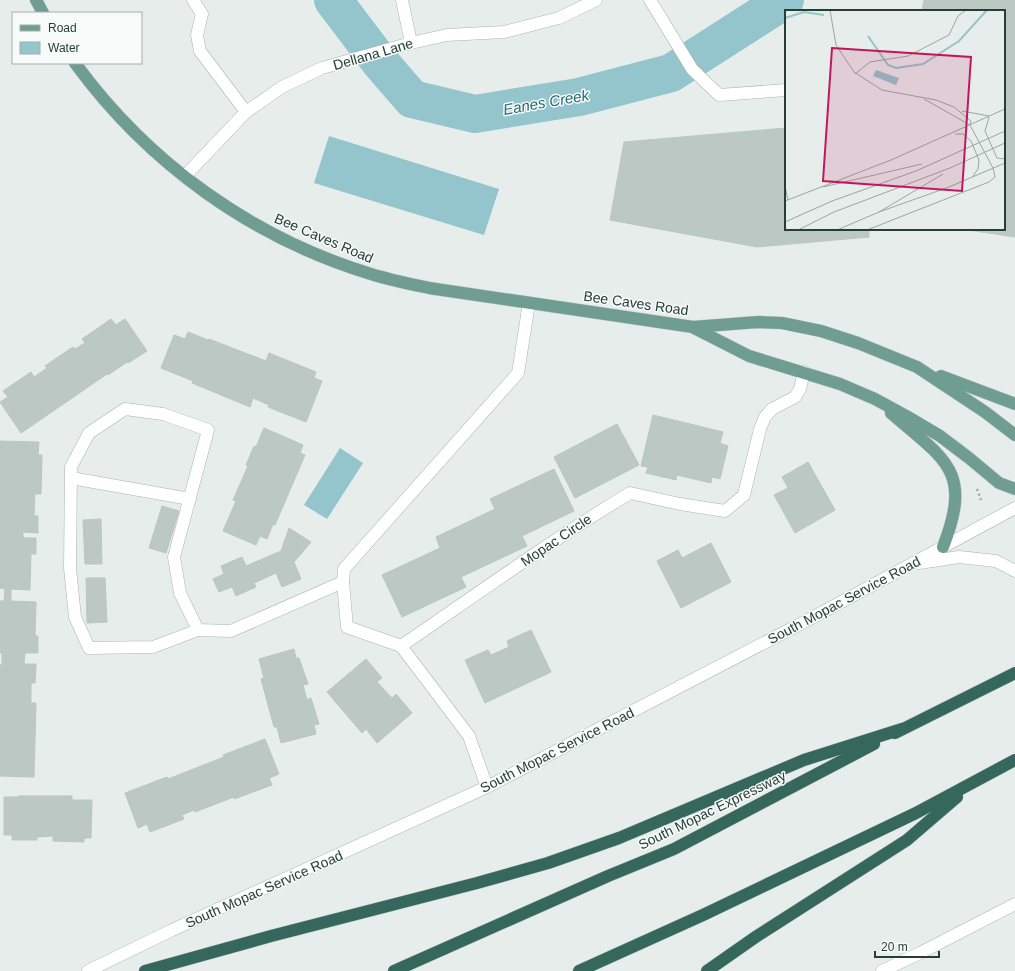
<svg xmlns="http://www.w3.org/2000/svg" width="1015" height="971" font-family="Arial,sans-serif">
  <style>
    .water { fill: #94c5cc }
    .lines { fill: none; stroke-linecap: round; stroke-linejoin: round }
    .river { stroke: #94c5cc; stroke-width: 38 }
    .building { fill: #bcc8c3; stroke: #b9c7c1 }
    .lane-casing { stroke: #a9b5b1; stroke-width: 13 }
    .street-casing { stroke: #a9b5b1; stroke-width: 13 }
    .secondary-casing { stroke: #a5b8b1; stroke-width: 13 }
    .primary-casing { stroke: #c3c9c7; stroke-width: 13 }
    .highway-casing { stroke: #c3c9c7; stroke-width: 13 }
    .path { stroke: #8aaea1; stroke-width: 2.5; stroke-dasharray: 2 3; stroke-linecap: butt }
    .lane { stroke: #fff; stroke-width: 12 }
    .street { stroke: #fff; stroke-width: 12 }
    .secondary { stroke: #fff; stroke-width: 12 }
    .primary { stroke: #6f9e91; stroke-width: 12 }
    .highway { stroke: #35675c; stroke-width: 12 }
    .labels { text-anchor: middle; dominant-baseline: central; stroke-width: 3; stroke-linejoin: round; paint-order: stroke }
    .street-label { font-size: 14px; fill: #273e37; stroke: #f6faf8 }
    .water-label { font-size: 15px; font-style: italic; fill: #266974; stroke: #f6faf8 }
    .inset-river { fill: none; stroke: #94c5cc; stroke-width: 2 }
    .inset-road { fill: none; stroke: #9aa7a2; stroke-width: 1 }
    .view { fill: #c2185b; fill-opacity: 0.15; stroke: #c2185b; stroke-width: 2 }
    .inset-edge { fill: none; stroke: #273e37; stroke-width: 2 }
  </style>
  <rect width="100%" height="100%" fill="#e6edea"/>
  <g class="water">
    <polygon points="329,136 499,189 484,235 314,183"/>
    <polygon points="340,448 363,463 327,519 304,505"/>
  </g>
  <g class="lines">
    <polyline class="river" points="333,0 380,62 412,99 475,114 579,97 671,73 785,0"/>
  </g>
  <g class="building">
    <polygon points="924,0 1015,0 1015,237 962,229 1004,229 1004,11 922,11"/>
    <polygon points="786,128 786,229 869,229 869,237 757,247 610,220 624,142"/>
    <polygon points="111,319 116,325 125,319 147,351 128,363 127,362 108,375 107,374 21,433 0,402 8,397 3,391 31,372 34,377 47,368 45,366 73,347 75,349 85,343 82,339"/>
    <polygon points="188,332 208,340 209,339 266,361 269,353 316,372 314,378 322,381 306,422 268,407 269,405 253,398 250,407 192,383 193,381 161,368 174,335 185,339"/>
    <polygon points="653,415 723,432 720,443 728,446 720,479 712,477 711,483 677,475 676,480 646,473 648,467 641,466"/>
    <polygon points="617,424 639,465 575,498 554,457"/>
    <polygon points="264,428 303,445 300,453 305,455 275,525 273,524 267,539 260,536 256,545 223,531 236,501 233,500 248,466 246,465 254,446 256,447"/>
    <polygon points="0,441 39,442 38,455 42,455 41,494 35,494 34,516 38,516 38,533 23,532 23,538 36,538 36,554 31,554 30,590 11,589 11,601 36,602 35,636 38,636 38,653 25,653 24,664 36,664 35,683 31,683 31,703 36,703 34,777 0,776 0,665 2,665 2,653 0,653 0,601 4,601 5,589 0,588"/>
    <polygon points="808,462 835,510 795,533 774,495 788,488 782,477"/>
    <polygon points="554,469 574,511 522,536 527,546 461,577 466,587 402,617 382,575 440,548 436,537 495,509 490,499"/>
    <polygon points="162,506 179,511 166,553 149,548"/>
    <polygon points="101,519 102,564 85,564 83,520"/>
    <polygon points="289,528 311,542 294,562 301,579 282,587 276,573 254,583 256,587 236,596 232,587 219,592 213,579 224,574 221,566 242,557 246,566 281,551"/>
    <polygon points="711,543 731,582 681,608 657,561 678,550 682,558"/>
    <polygon points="86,578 105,578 107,622 87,623"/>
    <polygon points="531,630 551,672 485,703 465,660 488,650 491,655 509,647 507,641"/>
    <polygon points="294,649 296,658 299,658 308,684 303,685 307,700 311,698 319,724 314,725 316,734 281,743 277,727 274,727 261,679 264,678 259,659"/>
    <polygon points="366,659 382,678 377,682 392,698 396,694 412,713 377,743 366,729 362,733 327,692"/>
    <polygon points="265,739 279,774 269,778 272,785 234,799 234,797 195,812 194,810 182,815 184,819 150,832 147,824 138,828 125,793 167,777 168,779 224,757 223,755"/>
    <polygon points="18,796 72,796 72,800 92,800 91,838 84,838 84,842 53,841 53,836 37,837 37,840 12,840 12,835 4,835 4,797 18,797"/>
  </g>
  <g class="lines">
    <g class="lane-casing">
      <g id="lane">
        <polyline points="193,0 202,14 197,35 200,51 246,112"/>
        <polyline points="402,0 411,43"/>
        <polyline points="650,0 692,69 719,95 786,90"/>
        <polyline points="71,478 190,499"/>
        <polyline points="198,630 153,647 89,648 75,617 70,568 71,467 89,433 125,409 163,414 208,430 174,557 180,593 198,630 231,631 343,582"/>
        <polyline points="401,646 347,627 343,582 344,569 518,373 529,303"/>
        <path d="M487,787L469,736L401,646C477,594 552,540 630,493L680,504L725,511L744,495L760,429L765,417L772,409L795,397L800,389L804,372"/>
      </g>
    </g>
    <g class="street-casing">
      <polyline id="street" points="184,177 246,112 282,87 322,68 411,43 447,35 504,32 559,18 596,0"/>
    </g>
    <g class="secondary-casing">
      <g id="secondary">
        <polyline points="919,563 959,557 996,561 1015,571"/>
        <polyline points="88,971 170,931 487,787 806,621 1015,508"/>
        <polyline points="882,971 920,953 1015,904"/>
      </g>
    </g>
    <g class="primary-casing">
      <g id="primary">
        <polyline points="36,0 43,13"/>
        <path d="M75,63C148,163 252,238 371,274C390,280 410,284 429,288L693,327L758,322L782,323L821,331L858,343L917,367L985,412L1015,435"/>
        <polyline points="694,328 749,356 840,384 875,399 908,417 940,436 969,458 999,483 1015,489"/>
        <polyline points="941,376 1015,404"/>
        <path d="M891,413C945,460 973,470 943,547"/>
      </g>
    </g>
    <g class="highway-casing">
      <g id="highway">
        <polyline points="895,733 1015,673"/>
        <polyline points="145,971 271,936 477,883 548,863 619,838 804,760 902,729"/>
        <polyline points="394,971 608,876 674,849 874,744"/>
        <polyline points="579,971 703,915 916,813 1015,760"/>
        <polyline points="707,971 757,936 907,840 957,797"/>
      </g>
    </g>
    <polyline class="path" points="977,489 981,500"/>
    <use href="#lane" class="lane"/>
    <use href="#street" class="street"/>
    <use href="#secondary" class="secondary"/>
    <use href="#primary" class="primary"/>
    <use href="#highway" class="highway"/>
  </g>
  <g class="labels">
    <g class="street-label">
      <text transform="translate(373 54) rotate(-16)">Dellana Lane</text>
      <text transform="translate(324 238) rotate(23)">Bee Caves Road</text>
      <text transform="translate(636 303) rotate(8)">Bee Caves Road</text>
      <text transform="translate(556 540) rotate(-34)">Mopac Circle</text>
      <text transform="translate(844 600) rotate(-28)">South Mopac Service Road</text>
      <text transform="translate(557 750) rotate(-27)">South Mopac Service Road</text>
      <text transform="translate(712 810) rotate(-26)">South Mopac Expressway</text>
      <text transform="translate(264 889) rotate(-24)">South Mopac Service Road</text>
    </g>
    <g class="water-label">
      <text transform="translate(546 102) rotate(-10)">Eanes Creek</text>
    </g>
  </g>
  <g transform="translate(785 10)">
    <rect width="220" height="220" fill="#e6edea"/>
    <path d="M91,60L114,68L111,75L88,66Z" fill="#94c5cc"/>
    <path class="inset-river" d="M0,8L19,2L39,5M83,26L103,55L111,58L138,54L174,31L202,0"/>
    <path class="inset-road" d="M45,0L51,35L69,62L97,80L151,90L169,97L186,111L185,115L208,158M70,64L85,52L123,46L164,25L173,6L181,0M139,89L185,115M177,101L204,106M204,107L200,121L212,148L220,149M170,124H178L186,131L194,150L193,159L188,166M0,176L3,190M38,177L137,154M0,191L106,150L220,99M94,202L158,164M0,212L47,191L131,161L220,121M13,220L49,202L165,158L220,133M52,220L94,202L164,177L220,153M82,220L204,172L210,167L208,158"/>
    <path class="view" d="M47,38L186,47L177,181L38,171Z"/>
    <rect width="220" height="220" class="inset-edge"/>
  </g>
  <rect x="12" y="12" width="130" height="52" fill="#f6faf8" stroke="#a3afab"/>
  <rect x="20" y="25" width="20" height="6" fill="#6f9e91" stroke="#a3afab"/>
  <text x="48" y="32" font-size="12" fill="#273e37">Road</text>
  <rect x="20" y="42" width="20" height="12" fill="#94c5cc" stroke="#a3afab"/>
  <text x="48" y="52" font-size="12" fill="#273e37">Water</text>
  <path d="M875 951v6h64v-6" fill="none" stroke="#273e37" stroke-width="2"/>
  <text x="881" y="951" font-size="12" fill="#273e37" stroke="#f6faf8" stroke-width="3" paint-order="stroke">20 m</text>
</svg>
